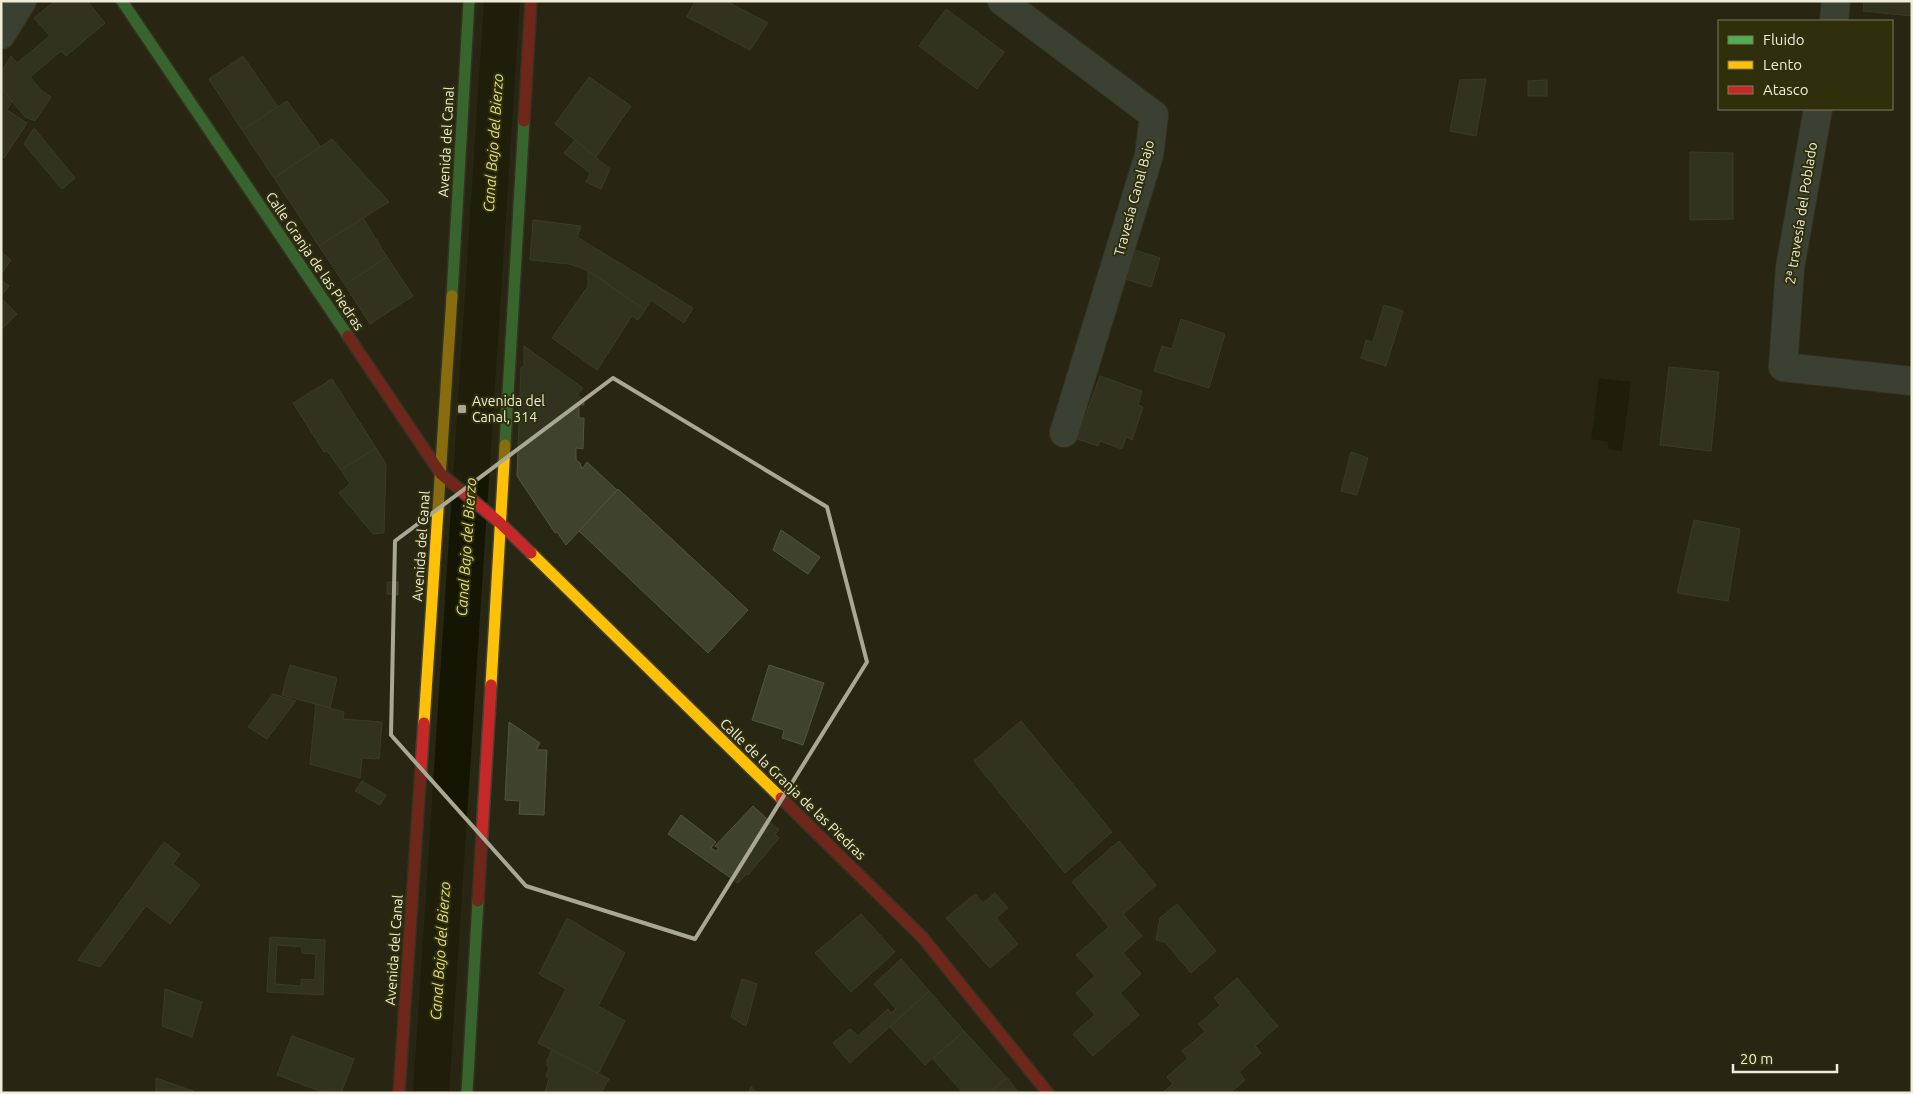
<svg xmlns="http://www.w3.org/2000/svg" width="1913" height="1094" font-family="Ubuntu,sans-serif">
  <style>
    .water { fill: #151503 }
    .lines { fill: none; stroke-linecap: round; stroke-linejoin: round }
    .canal { stroke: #151503; stroke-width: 36 }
    .building { fill: #3f432e; stroke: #515344; fill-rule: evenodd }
    .street-casing { stroke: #424130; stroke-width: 30 }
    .fast-casing { stroke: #424130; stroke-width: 14 }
    .slow-casing { stroke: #424130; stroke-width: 14 }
    .jam-casing { stroke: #424130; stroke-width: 14 }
    .street { stroke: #53635a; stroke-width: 28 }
    .fast { stroke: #4caf50; stroke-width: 11 }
    .slow { stroke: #ffc107; stroke-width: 11 }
    .jam { stroke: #c62828; stroke-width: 11 }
    .marked { fill: none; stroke: #a8a894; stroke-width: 4; stroke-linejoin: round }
    .poi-dot { fill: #a8a894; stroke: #302f0b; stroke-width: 2 }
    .labels { text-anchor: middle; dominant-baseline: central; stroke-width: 4; stroke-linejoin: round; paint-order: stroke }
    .street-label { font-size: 14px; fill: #ededd9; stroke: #302f0b }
    .poi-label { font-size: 14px; fill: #ededd9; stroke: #302f0b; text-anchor: start }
    .water-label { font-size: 15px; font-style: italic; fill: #e1de7e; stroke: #302f0b }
  </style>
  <rect width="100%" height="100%" fill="#282713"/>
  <polygon class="water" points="1599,378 1631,382 1622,451 1608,449 1608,442 1591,439"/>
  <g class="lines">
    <polyline class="canal" points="431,1093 502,1"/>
  </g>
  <g class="building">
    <polygon points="55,1 87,1 105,23 66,56 61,51 30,77 42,91 51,97 35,121 25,117 1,88 1,72 11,56 17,63 50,36 34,18"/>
    <polygon points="695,1 726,1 768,23 750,50 687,17"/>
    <polygon points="1864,1 1912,1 1912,16 1863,11"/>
    <polygon points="946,9 1004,52 977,89 919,46"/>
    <polygon points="243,56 278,107 242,130 209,79"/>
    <polygon points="589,77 631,106 596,157 555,124"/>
    <polygon points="1486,79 1476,136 1450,131 1460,80"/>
    <polygon points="1547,80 1547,96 1528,96 1528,81"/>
    <polygon points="1,88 12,101 7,110 27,123 4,158 1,156"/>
    <polygon points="287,101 321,147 274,178 242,130"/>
    <polygon points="34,128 75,178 62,189 24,144"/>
    <polygon points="332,139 389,202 319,246 274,178"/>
    <polygon points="575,140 610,169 601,189 586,182 590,173 564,153"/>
    <polygon points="1690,152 1733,153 1733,219 1690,220"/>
    <polygon points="363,218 387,257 345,285 319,246"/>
    <polygon points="533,220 581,226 577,237 693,308 684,323 651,300 645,310 589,271 570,264 530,260"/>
    <polygon points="1129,248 1160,258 1151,287 1119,277"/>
    <polygon points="1,252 11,260 1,274"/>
    <polygon points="387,257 413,296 370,324 345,285"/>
    <polygon points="588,271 645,310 638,320 632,316 597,370 552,338 588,286"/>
    <polygon points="1,280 9,286 1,296"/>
    <polygon points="1,298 17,314 1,330"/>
    <polygon points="1384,305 1403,311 1386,366 1361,358 1366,340 1373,342"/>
    <polygon points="1181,319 1225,334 1209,388 1154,371 1162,346 1172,349"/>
    <polygon points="524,346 583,388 577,395 584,400 584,405 579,405 579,418 584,418 583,449 576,448 576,460 580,463 582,469 587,462 617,490 566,545 557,532 555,533 517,476 521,367 524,367"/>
    <polygon points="1669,367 1719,372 1711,451 1660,445"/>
    <polygon points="1100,376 1142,391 1138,405 1143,407 1132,440 1126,437 1122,449 1100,441 1098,446 1077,439"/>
    <polygon points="332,379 376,448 341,470 327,451 324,452 293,403"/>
    <polygon points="376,448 386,464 384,533 373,534 339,493 350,484 341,470"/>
    <polygon points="1351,452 1368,458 1357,495 1341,491"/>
    <polygon points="618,489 748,610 708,653 579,531"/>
    <polygon points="1694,520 1740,529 1728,601 1677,593"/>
    <polygon points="781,530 820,557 808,574 773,550"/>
    <polygon points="387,582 398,582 398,595 387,594"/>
    <polygon points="290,665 337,678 330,708 282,695"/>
    <polygon points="769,665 824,683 803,745 782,738 784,730 752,720"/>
    <polygon points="273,694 296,701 267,739 248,727"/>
    <polygon points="316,704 344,712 343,719 382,722 379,759 362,758 360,778 310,764"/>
    <polygon points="1021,721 1112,832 1065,873 974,761"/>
    <polygon points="509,722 540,743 536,750 547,750 544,815 519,814 520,801 505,800"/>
    <polygon points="362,781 386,795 380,805 355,791"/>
    <polygon points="753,806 779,830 775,834 779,838 748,875 746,874 738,883 668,834 681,815 716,842 711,848 716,851 719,848 715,846"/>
    <polygon points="1119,841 1156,885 1123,914 1142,936 1123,953 1141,974 1120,993 1139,1015 1093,1056 1073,1034 1095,1015 1076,993 1095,976 1076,955 1109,927 1072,882"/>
    <polygon points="164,842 180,854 173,864 200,885 170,924 146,906 100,967 78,960"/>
    <polygon points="995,893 1008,908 996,918 1018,944 990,968 946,918 975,894 983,903"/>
    <polygon points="1177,904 1216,951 1191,973 1165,942 1156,940 1160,918"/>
    <polygon points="861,914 895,952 851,992 815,953"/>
    <polygon points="567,918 625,953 598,1006 625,1021 598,1074 538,1043 566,989 539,974"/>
    <path d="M270,937L325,940L323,995L267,992ZM277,945L302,947V953L316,954L315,980L301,979V986L275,984Z"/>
    <polygon points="901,959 929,991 850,1063 833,1043 850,1029 858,1036 888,1009 891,1013 896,1009 874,984"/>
    <polygon points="1237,978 1278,1026 1255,1046 1261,1053 1239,1072 1245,1080 1230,1093 1162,1093 1173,1084 1167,1077 1188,1058 1182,1051 1205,1032 1199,1024 1220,1005 1214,998"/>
    <polygon points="742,979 757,984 746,1026 731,1017"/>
    <polygon points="165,989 202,1002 192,1037 162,1026"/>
    <polygon points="929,991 964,1031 925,1065 890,1027"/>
    <polygon points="964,1031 1007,1078 990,1093 963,1093 933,1059"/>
    <polygon points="292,1036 354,1059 341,1093 325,1093 277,1075"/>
    <polygon points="552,1050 609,1079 601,1093 545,1093 549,1078 546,1076 549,1067 547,1066 547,1060"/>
    <polygon points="156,1078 193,1091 193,1093 156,1093"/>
    <polygon points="1007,1078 1019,1093 990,1093 1003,1081"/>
    <polygon points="751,1086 756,1093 749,1093"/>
  </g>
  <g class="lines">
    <g class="street-casing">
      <g id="street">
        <polyline points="1002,1 1154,115 1149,155 1064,433"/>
        <polyline points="1834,21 1836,1"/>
        <polyline points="1,35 22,1"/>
        <polyline points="1818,109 1790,268 1783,367 1912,381"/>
      </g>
    </g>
    <g class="fast-casing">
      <g id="fast">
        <polyline points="122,1 348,336"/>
        <polyline points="452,296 469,1"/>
        <polyline points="505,445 524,121"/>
        <polyline points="467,1093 478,901"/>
      </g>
    </g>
    <g class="slow-casing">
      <g id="slow">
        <polyline points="531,553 781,798"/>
        <polyline points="491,685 505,445"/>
        <polyline points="424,723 452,296"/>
      </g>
    </g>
    <g class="jam-casing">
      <g id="jam">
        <polyline points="524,121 531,1"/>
        <polyline points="348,336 441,474 499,522 531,553"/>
        <polyline points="781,798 923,938 1048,1093"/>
        <polyline points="478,901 491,685"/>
        <polyline points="399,1093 424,723"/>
      </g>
    </g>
    <use href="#street" class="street"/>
    <use href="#fast" class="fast"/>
    <use href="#slow" class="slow"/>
    <use href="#jam" class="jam"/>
  </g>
  <path d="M0 0H1913V1094H0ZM613,378L827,507L867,662L695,939L526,886L391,735L395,541Z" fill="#282713" fill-opacity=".55" fill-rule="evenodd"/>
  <path class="marked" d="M613,378L827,507L867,662L695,939L526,886L391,735L395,541Z"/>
  <rect class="poi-dot" x="457" y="404" width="10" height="10" rx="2.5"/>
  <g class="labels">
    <g class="street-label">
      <text transform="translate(446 142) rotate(-87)">Avenida del Canal</text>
      <text transform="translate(1134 198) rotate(-75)">Travesía Canal Bajo</text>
      <text transform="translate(1801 213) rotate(-81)">2ª travesía del Poblado</text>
      <text transform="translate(315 261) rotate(56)">Calle Granja de las Piedras</text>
      <text transform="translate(421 546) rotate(-86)">Avenida del Canal</text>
      <text transform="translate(793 789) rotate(44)">Calle de la Granja de las Piedras</text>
      <text transform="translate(394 950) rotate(-86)">Avenida del Canal</text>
    </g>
    <g class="poi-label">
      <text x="472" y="401">Avenida del<tspan x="472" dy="16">Canal, 314</tspan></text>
    </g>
    <g class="water-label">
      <text transform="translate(493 143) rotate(-86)">Canal Bajo del Bierzo</text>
      <text transform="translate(466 547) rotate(-86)">Canal Bajo del Bierzo</text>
      <text transform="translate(440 951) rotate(-86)">Canal Bajo del Bierzo</text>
    </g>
  </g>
  <rect width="1913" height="1094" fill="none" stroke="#ededd9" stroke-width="5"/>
  <rect x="1718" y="20" width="175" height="90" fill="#302f0b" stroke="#7c7b5d"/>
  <rect x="1728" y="36" width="25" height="8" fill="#4caf50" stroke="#7c7b5d"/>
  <text x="1763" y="45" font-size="15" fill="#ededd9">Fluido</text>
  <rect x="1728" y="61" width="25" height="8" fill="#ffc107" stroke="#7c7b5d"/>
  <text x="1763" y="70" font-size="15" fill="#ededd9">Lento</text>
  <rect x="1728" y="86" width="25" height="8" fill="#c62828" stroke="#7c7b5d"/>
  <text x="1763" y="95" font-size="15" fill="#ededd9">Atasco</text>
  <path d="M1733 1064v8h104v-8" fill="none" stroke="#ededd9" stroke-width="2.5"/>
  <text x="1740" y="1064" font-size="15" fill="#ededd9" stroke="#302f0b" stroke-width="4" paint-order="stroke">20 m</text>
</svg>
